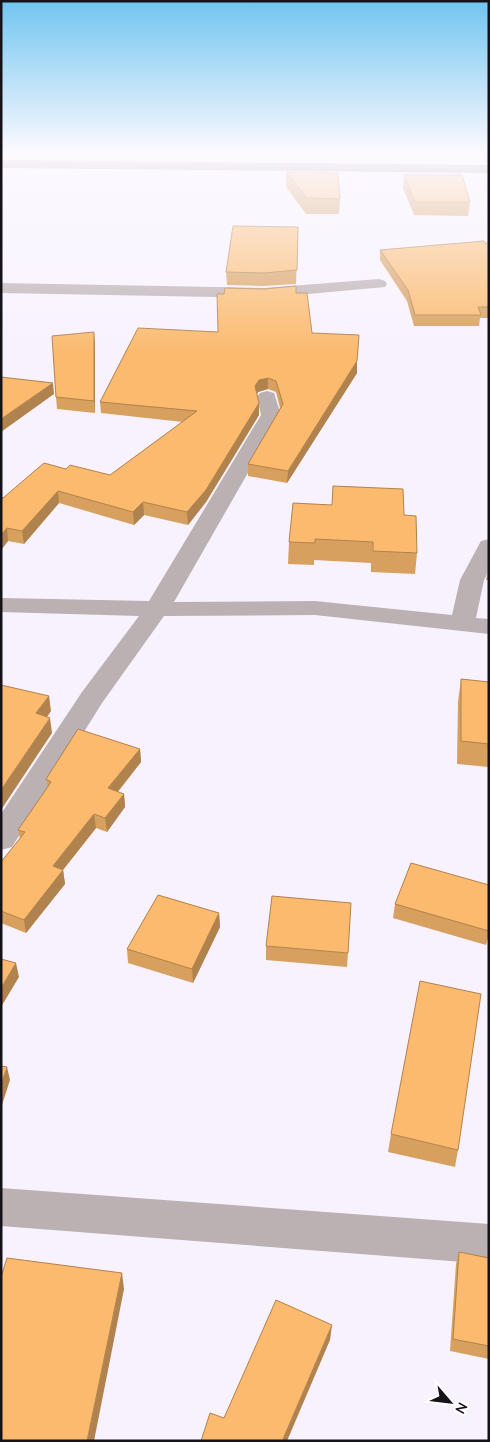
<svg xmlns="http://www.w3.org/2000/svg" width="490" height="1442" font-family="Quicksand,sans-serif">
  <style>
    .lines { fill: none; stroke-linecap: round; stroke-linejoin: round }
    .minor { fill: #bbb0b2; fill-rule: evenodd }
    .major { fill: #8a777a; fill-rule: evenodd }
    .wall { fill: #d8a05f }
    .shaded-wall { fill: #b0824d }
    .building { fill: #fbba6e; stroke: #b0824d }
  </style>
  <rect width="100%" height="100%" fill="#f8f2ff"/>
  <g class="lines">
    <g class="minor">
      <polygon points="379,279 385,281 387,284 385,287 264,298 1,293 1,283 264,288"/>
      <polygon points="267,391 274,393 281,415 174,602 315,601 452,615 460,580 481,541 489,539 489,570 484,580 476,618 489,619 489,634 315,615 164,616 102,703 12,847 1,850 1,814 82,692 139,616 1,612 1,598 149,601 261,415 257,397 260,393"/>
      <polygon points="1,1188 489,1224 489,1264 1,1226"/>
    </g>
    <polygon class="major" points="1,160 489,165 489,173 1,168"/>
  </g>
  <g class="wall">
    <polygon points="286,172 340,199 339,214 306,214 286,187"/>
    <polygon points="404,175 470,202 468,216 414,215 403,188"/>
    <polygon points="298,227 296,284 264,286 227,285 226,272"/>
    <polygon points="489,241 489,318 480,318 479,326 414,326 407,301 380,260 380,250 486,244"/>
    <polygon points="296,293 312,333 357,373 287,483 248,476 248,464 280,408 276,392 268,389 258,392 257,394 259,415 206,502 188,525 144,515 134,525 59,503 24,544 8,541 1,550 1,497 3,498 66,469 110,475 183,422 101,413 100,402 218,332"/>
    <polygon points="95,343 95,413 57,409 56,397"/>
    <polygon points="404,515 417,553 415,574 371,572 371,563 314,560 314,565 288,564 289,542"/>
    <polygon points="489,567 489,580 486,580"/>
    <polygon points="461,679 489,682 489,767 457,764 458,702"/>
    <polygon points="140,749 141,762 118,792 124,794 125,807 107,832 96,828 63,870 65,884 26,933 1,923 1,862 20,839 18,830 48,787 46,779"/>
    <polygon points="489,885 489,935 486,945 393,918 395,904"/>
    <polygon points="219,913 220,927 193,983 128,963 127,949"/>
    <polygon points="266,946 348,953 347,967 266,960"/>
    <polygon points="391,1134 458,1150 455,1167 388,1152"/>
    <polygon points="459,1252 489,1258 489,1359 450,1351 456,1264"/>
  </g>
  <g class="shaded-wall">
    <polygon points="94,332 95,343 95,413 94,401"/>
    <polygon points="357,361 357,373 287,483 288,471"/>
    <polygon points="268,378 268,389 258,392 255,397 255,386 259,380"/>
    <polygon points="53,383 54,394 1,432 1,419"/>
    <polygon points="259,403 259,415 206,502 188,525 187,512"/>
    <polygon points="58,491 59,503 24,544 22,531"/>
    <polygon points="143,502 144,515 134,525 133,512"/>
    <polygon points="7,528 8,541 1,550 1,535"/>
    <polygon points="49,696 51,711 39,729 36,713"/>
    <polygon points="50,718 52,733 1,810 1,790"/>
    <polygon points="140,749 141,762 109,802 108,788"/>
    <polygon points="124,794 125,807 107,832 105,818"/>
    <polygon points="94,814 96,828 55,880 53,866"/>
    <polygon points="63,870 65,884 26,933 24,920"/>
    <polygon points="219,913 220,927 193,983 192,969"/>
    <polygon points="16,963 19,977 1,1007 1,988"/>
    <polygon points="7,1067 10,1080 1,1108 1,1085"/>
    <polygon points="122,1273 124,1289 94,1441 87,1441"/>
    <polygon points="332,1325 330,1340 287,1441 283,1439"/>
  </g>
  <g class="building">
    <polygon points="286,172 338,173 340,199 307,198"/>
    <polygon points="404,175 462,175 470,202 415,202"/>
    <polygon points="233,226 298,227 297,270 264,273 226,272"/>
    <polygon points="484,241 486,244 489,241 489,307 478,307 481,315 415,315 408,290 380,250"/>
    <polygon points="296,286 296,293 307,293 312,333 359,335 357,361 288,471 248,464 283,404 276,381 268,378 259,380 255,386 259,403 206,490 187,512 143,502 133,512 58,491 22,531 7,528 1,535 1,497 3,498 44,463 66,469 70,465 110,475 197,411 100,402 138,328 218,332 217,294 224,294 225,288 264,289"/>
    <polygon points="94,332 94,401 56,397 52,336"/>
    <polygon points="1,377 53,383 1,419"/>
    <polygon points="333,486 403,489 404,515 416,516 417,553 373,551 373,542 315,539 315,543 289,542 293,503 332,505"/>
    <polygon points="461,679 489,682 489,744 461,741"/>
    <polygon points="1,685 49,696 36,713 50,718 1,790"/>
    <polygon points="78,729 140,749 108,788 124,794 105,818 94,814 53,866 63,870 24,920 1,911 1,862 25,832 18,830 51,782 46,779"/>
    <polygon points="411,863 489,885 489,931 395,904"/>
    <polygon points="158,895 219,913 192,969 127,949"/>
    <polygon points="272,896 351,903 348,953 266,946"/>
    <polygon points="1,959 16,963 1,988"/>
    <polygon points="420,981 481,994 458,1150 391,1134"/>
    <polygon points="1,1066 7,1067 1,1085"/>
    <polygon points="459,1252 489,1258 489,1346 453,1339"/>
    <polygon points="7,1258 122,1273 87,1441 1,1441 1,1277"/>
    <polygon points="276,1300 332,1325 283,1439 288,1441 201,1441 210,1413 224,1418"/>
  </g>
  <linearGradient id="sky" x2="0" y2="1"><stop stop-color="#71c5f0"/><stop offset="0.43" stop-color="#fcf9ff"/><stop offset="1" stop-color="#fcf9ff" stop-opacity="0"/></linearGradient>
  <rect width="490" height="353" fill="url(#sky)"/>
  <rect width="490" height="1442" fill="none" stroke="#151219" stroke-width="5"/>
  <g transform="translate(450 1402) rotate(118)" stroke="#ffffff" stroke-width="4" paint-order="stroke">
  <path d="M0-4L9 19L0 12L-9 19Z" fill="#151219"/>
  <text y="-8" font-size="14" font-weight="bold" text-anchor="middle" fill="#151219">N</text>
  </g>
</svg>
